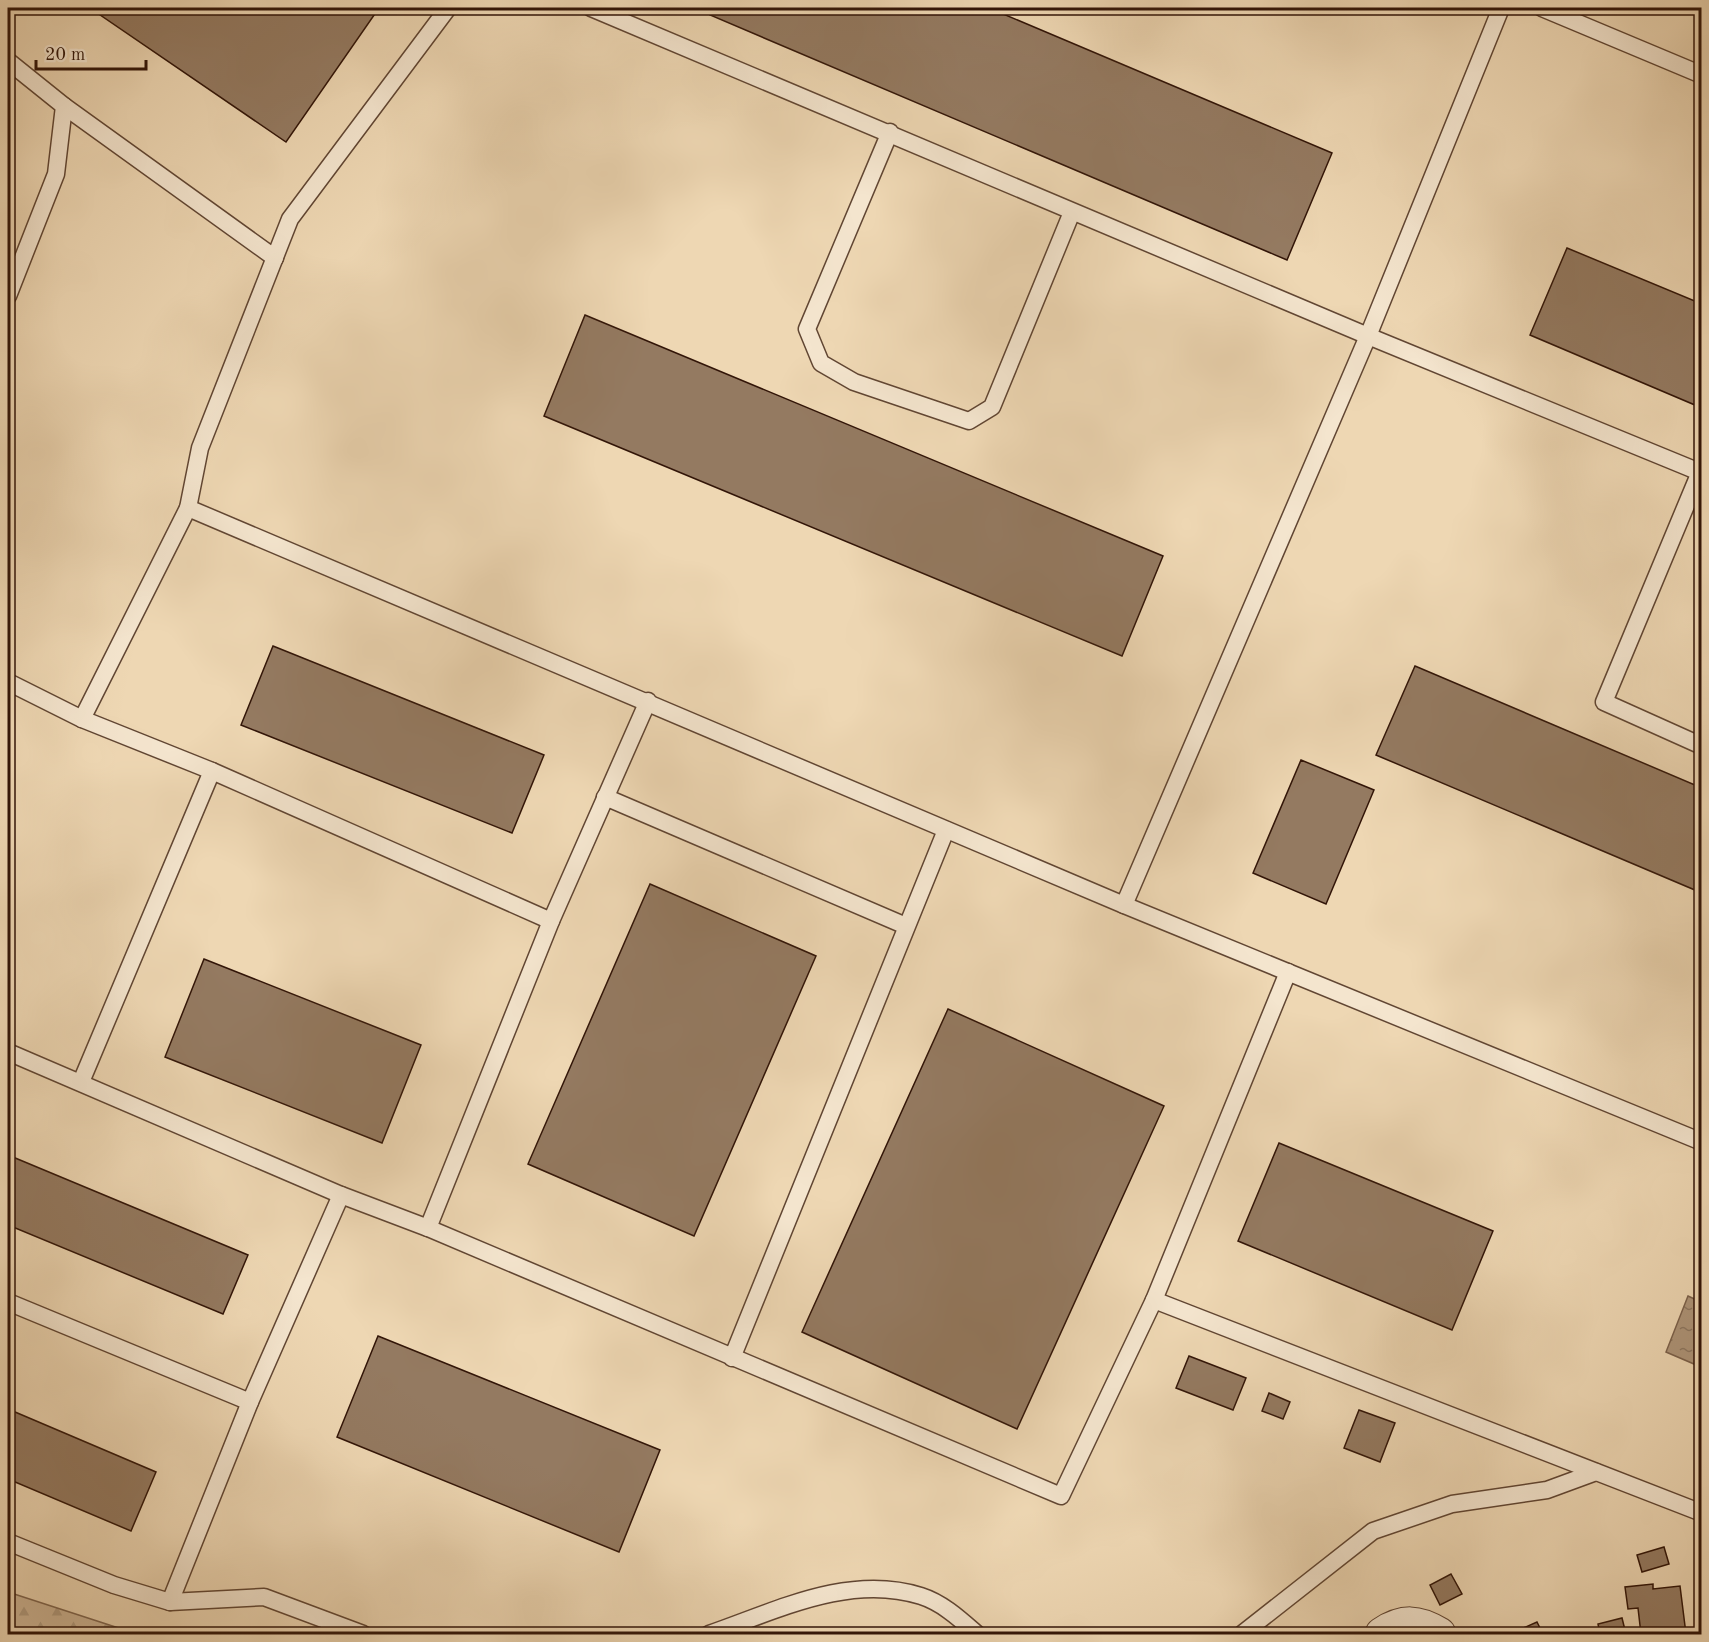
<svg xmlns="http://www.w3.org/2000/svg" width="1709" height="1642" font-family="'Old Standard TT',serif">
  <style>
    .forest { fill: url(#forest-firs); stroke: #80664f; stroke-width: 1.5 }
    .water { fill: url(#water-ripples); stroke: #7c624c; stroke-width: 1.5 }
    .building { fill: #947a61; stroke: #321508; stroke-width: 1.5 }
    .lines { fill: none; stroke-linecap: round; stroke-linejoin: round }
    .service-casing { stroke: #614633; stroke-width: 19 }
    .minor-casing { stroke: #614633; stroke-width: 35 }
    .service { stroke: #f4e5ce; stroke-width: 16 }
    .minor { stroke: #f4e5ce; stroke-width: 33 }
  </style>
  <defs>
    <pattern id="forest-firs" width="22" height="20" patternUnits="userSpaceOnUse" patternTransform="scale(1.5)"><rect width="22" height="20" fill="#ceb696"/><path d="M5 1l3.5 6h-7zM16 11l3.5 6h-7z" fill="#b19c80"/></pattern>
    <pattern id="water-ripples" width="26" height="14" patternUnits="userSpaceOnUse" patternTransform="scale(1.5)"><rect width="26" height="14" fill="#ae9579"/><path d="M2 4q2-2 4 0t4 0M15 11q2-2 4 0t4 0" fill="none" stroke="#8e7861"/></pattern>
  </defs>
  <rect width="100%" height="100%" fill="#eed7b3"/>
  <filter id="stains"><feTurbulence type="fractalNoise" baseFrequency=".00333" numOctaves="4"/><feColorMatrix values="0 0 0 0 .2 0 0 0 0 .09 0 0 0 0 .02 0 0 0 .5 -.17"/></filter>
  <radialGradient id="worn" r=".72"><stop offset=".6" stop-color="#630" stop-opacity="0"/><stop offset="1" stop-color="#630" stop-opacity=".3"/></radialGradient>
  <polygon class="forest" points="8,1592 137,1634 8,1634"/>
  <polygon class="water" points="1688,1296 1701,1302 1701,1367 1666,1352"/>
  <g class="building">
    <polygon points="90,8 379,8 286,142"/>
    <polygon points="714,8 989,8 1332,153 1287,260 710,15"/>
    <polygon points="1567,248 1702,304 1702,408 1530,335"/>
    <polygon points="585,315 1163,556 1122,656 544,416"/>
    <polygon points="273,646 544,755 512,833 241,725"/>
    <polygon points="1415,666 1702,788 1702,893 1376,755"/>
    <polygon points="1301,760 1374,790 1326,904 1253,873"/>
    <polygon points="650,884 816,956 694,1236 528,1164"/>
    <polygon points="204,959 421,1045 382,1143 165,1057"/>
    <polygon points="948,1009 1164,1106 1017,1429 802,1332"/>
    <polygon points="1279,1143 1493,1231 1452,1330 1238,1241"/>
    <polygon points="8,1155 248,1255 223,1314 8,1225"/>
    <polygon points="378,1336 660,1450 619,1552 337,1437"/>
    <polygon points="1189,1356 1246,1378 1233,1410 1176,1388"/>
    <polygon points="1269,1393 1290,1402 1283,1419 1262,1411"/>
    <polygon points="8,1409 156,1472 131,1531 8,1479"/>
    <polygon points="1359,1410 1395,1423 1380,1462 1344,1448"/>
    <polygon points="1664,1547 1669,1564 1642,1572 1637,1555"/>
    <polygon points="1451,1574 1462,1594 1440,1605 1430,1585"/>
    <polygon points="1653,1584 1653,1589 1680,1586 1686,1634 1641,1634 1638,1608 1628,1609 1625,1587"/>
    <polygon points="1622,1618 1626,1634 1597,1634 1600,1634 1598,1624"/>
    <polygon points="1537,1622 1543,1634 1510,1634"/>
  </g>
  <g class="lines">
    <g class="service-casing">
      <g id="service">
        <polyline points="591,8 1368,336 1702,473"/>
        <polyline points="1542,8 1702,75"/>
        <polyline points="8,61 64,106 56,174 8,296"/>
        <polyline points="64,106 275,258"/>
        <polyline points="890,132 807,329 821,363 854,382 969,421 992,407 1072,212"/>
        <polyline points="1700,472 1604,702 1702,746"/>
        <polyline points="188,508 200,448 290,219 448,8"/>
        <polyline points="8,682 82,719 212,771 551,921"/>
        <polyline points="82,719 188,508 1124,905 1702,1142"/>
        <polyline points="605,797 906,926"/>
        <polyline points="1124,905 1368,336 1501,8"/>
        <polyline points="8,1052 341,1195 428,1228 1061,1496 1154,1300 1288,972"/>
        <polyline points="81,1082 212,771"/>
        <polyline points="428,1228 551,921 648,701"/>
        <polyline points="1154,1300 1702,1513"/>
        <polyline points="8,1302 250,1402"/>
        <polyline points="732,1358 946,830"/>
        <polyline points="8,1542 114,1585 170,1602 264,1597 363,1634"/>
        <polyline points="170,1602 250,1402 341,1195"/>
        <path d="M709,1634C776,1611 849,1573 921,1596C943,1603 961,1620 977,1634"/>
        <polyline points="1242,1634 1373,1531 1452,1504 1547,1490 1596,1472"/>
      </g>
    </g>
    <g class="minor-casing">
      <path id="minor" d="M1382,1634C1403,1620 1418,1621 1439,1634"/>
    </g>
    <use href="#service" class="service"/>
    <use href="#minor" class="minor"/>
  </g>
  <rect width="1709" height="1642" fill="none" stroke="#eed7b3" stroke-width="30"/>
  <rect x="9" y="9" width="1691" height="1624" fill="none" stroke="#321508" stroke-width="3"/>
  <rect x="15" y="15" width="1679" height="1612" fill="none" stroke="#321508" stroke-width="1.5"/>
  <path d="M36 60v9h110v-9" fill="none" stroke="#321508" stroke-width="3"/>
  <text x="45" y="60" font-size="18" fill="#321508" stroke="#f4e5ce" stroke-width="4.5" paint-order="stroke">20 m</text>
  <rect width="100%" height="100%" filter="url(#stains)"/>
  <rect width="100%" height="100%" fill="url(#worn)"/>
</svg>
